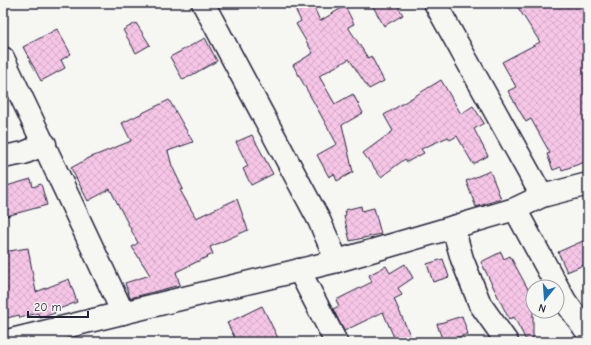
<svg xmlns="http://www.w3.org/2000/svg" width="591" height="345" font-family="'Comic Neue',sans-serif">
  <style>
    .building { fill: url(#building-cross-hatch); stroke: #22223b }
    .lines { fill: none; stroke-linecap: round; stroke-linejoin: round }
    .minor-casing { stroke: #22223b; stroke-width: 25 }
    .minor { stroke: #f6f6f2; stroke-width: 22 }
  </style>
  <defs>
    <pattern id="building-cross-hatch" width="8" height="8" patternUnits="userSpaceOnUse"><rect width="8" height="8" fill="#f7c6e7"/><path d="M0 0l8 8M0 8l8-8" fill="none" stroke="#d3aac7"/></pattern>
  </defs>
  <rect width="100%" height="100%" fill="#f6f6f2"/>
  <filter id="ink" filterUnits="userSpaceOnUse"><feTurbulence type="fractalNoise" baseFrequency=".025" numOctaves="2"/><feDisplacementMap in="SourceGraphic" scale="8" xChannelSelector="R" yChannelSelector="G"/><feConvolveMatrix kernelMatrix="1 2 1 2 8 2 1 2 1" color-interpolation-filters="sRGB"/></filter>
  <g filter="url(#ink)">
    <g class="building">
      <polygon points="292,3 312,3 320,21 345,6 354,24 348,27 368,58 371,56 384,81 369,89 349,59 319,76 335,104 353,94 363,113 342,125 353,172 337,181 334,174 329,177 317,155 337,144 293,65 313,53 296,24 301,21"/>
      <polygon points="371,3 396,3 403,15 384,26"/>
      <polygon points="515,3 588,3 588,161 562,170 561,167 553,170 547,154 550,153 531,119 526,122 508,91 516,87 502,62 540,42"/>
      <polygon points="136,23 150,45 136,53 123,30"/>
      <polygon points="57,29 71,54 61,60 65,68 41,81 23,47"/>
      <polygon points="205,38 217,61 183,80 170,57"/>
      <polygon points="441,80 461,114 473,106 484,123 474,129 488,156 473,164 457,136 450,140 448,137 421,149 424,153 407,162 405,159 381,177 363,153 393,131 384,115"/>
      <polygon points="169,100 193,142 168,151 172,166 183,189 180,190 196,218 237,199 248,230 210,247 213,254 176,272 180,285 130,298 125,283 150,275 132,247 138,243 110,189 88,201 71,168 89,158 131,141 122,123"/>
      <polygon points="252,135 273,174 251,185 243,169 248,166 236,142"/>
      <polygon points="490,171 501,199 476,207 466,181"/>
      <polygon points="31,179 33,187 41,184 47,205 3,217 3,187"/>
      <polygon points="361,206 362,211 374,208 381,234 350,241 344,216 346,215 345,210"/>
      <polygon points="583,241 588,253 588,263 567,272 558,252"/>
      <polygon points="28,248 36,292 69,279 77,302 54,311 55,313 40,318 38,313 20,318 19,315 3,319 3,252"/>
      <polygon points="501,252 504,259 510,256 528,289 533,287 533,342 527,342 514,317 509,319 481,262"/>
      <polygon points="443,259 449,277 433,282 427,264"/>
      <polygon points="405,264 413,278 398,288 402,295 394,299 413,342 396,342 383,312 344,331 333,309 339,306 336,300 372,282 369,275 386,266 390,273"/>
      <polygon points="262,306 280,342 237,342 227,323"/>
      <polygon points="462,316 468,334 443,342 437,324"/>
    </g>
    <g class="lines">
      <g class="minor-casing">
        <g id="minor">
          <polyline points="203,3 319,220 337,261"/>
          <polyline points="435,3 542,196"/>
          <polyline points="3,58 123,313"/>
          <polyline points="3,157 24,153 45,144"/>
          <polyline points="515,209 565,301 588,333"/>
          <polyline points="453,227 462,259 480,304 507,342"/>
          <polyline points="299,270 336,342"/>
          <polyline points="3,342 337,261 515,209 542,196 588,184"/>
        </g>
      </g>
      <use href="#minor" class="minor"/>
    </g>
  </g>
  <rect width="591" height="345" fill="none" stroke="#f6f6f2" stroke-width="16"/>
  <rect x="8" y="8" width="575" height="329" fill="none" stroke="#22223b" stroke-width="1.5" filter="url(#ink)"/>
  <g transform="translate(545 299) rotate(197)"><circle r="19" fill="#f6f6f2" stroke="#a1a1a9"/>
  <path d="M0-3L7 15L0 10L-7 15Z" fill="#1f6fb2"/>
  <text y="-6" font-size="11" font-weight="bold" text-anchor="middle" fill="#22223b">N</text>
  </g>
  <path d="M28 311v6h60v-6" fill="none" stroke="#22223b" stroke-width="2"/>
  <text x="34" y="311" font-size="12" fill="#22223b" stroke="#f6f6f2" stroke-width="3" paint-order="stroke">20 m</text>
</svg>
